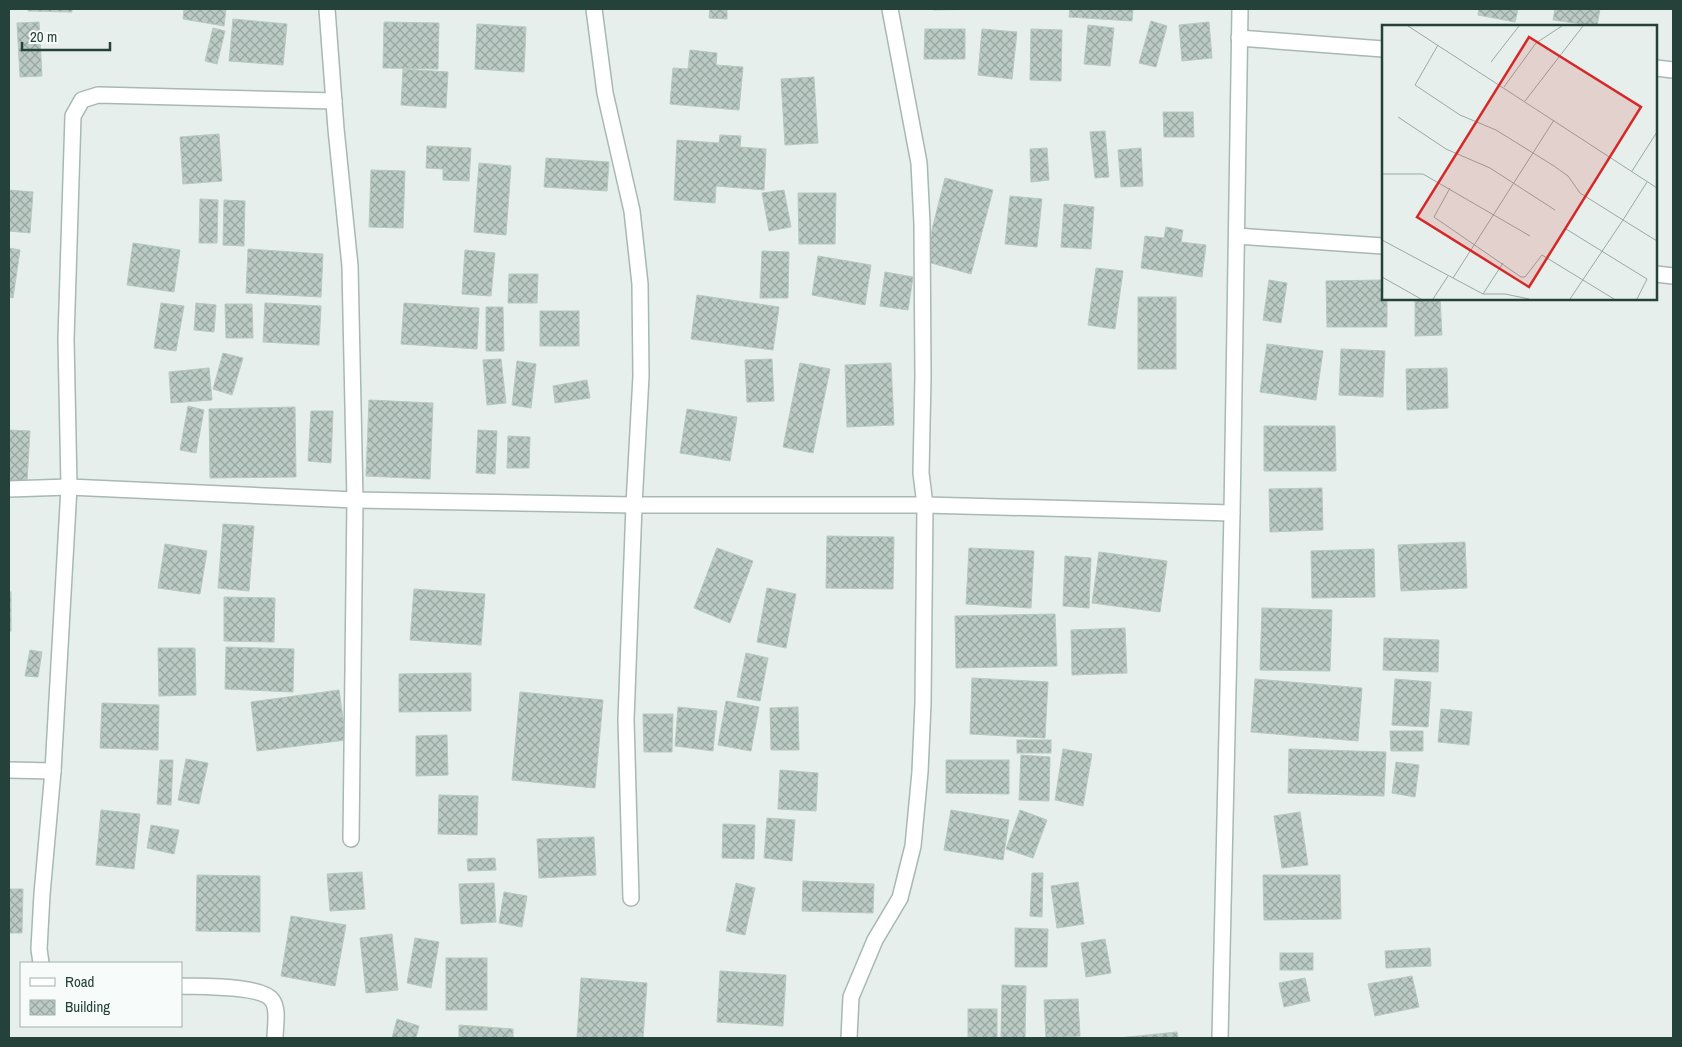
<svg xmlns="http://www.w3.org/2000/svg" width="1682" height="1047" font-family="'Archivo Narrow',sans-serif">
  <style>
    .building { fill: url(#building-cross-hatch); stroke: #b8c9c2 }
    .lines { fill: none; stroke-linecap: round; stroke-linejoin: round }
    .street-casing { stroke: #a8b8b2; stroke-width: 18 }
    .street { stroke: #fff; stroke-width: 15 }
    .inset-road { fill: none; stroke: #98aaa4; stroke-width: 1 }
    .view { fill: #d62828; fill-opacity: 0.15; stroke: #d62828; stroke-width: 2.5 }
    .inset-edge { fill: none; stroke: #24423a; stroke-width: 2.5 }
  </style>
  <defs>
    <pattern id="building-cross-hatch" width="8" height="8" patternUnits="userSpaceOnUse" patternTransform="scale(1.25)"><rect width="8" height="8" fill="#bbcac4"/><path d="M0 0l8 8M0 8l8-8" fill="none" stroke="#98a6a0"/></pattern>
  </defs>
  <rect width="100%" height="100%" fill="#e6efeb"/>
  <g class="building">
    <polygon points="28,9 72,9 72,12 28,11"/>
    <polygon points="184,9 226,9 224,26 183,19"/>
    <polygon points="710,9 727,9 727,19 709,18"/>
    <polygon points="933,9 990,9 933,10"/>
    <polygon points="1070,9 1133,9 1132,21 1069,17"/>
    <polygon points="1479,9 1518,9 1515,22 1478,15"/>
    <polygon points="1555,9 1600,9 1597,26 1553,20"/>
    <polygon points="233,19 287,24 283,65 229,61"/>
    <polygon points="1151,21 1167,26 1156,67 1139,63"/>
    <polygon points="39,22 42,76 20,77 17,23"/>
    <polygon points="384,22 439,23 438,69 383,68"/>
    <polygon points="1209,22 1212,58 1182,61 1179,25"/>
    <polygon points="477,24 526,27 524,72 475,69"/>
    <polygon points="1088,25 1114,28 1110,66 1084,64"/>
    <polygon points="213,28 225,31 217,64 205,61"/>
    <polygon points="925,29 965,29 965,59 924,59"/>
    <polygon points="982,29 1017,32 1012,79 978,75"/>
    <polygon points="1031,29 1062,30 1061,81 1030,80"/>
    <polygon points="690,50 717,53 716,65 743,67 739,110 670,104 673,68 688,69"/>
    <polygon points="403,69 448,72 446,108 401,105"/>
    <polygon points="814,77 818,143 785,145 781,79"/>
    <polygon points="1163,112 1193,112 1194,137 1164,137"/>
    <polygon points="1105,131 1109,177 1095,178 1090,132"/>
    <polygon points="219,134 222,181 183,184 180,137"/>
    <polygon points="720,135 741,136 740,147 766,149 764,190 716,186 715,203 674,200 677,140 719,143"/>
    <polygon points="427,146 471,148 469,181 443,180 443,169 426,168"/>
    <polygon points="1047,148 1049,180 1031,182 1030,149"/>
    <polygon points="1141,148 1143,186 1121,187 1118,150"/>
    <polygon points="546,158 609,162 607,191 544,187"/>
    <polygon points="479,163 511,166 506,235 474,232"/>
    <polygon points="371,170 405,171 403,228 369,227"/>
    <polygon points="945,178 993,190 971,274 924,261"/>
    <polygon points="9,190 33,192 30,233 9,231"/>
    <polygon points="784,190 791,227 769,231 762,193"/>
    <polygon points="798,193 836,193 835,244 799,244"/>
    <polygon points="1010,196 1042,199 1037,247 1005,244"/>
    <polygon points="200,199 218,200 217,243 199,243"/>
    <polygon points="224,200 245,201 244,246 223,245"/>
    <polygon points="1064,204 1094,207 1091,249 1061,247"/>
    <polygon points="1166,227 1183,230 1181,242 1206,245 1202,277 1141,268 1145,236 1164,238"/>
    <polygon points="133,243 180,250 174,292 127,285"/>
    <polygon points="9,248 20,250 13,298 9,297"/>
    <polygon points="248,249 323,254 321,297 246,293"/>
    <polygon points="465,250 495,253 491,296 462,294"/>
    <polygon points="762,251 789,252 788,298 760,298"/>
    <polygon points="818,256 871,265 865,305 812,295"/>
    <polygon points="1096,268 1123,271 1115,329 1088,325"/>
    <polygon points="885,272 913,277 908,310 880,306"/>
    <polygon points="509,274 538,274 537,303 508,303"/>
    <polygon points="1269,280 1287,283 1281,323 1263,320"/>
    <polygon points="1383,280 1383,299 1387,299 1387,327 1327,327 1326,281"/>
    <polygon points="697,295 779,307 773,350 691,339"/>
    <rect x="1138" y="297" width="38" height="72"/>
    <polygon points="1415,299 1440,299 1442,335 1415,336"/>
    <polygon points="161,303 184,306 176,351 154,348"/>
    <polygon points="196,303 216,305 214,332 194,330"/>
    <polygon points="265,303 321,306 319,345 263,342"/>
    <polygon points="404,303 479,308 477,349 401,344"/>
    <polygon points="225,304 252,304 253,338 226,338"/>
    <polygon points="486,307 503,307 504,351 486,351"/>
    <rect x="540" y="311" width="39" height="35"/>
    <polygon points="1267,344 1323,351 1316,400 1260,392"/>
    <polygon points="1341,349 1385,351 1383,397 1339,395"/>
    <polygon points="223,353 243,358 232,395 213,389"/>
    <polygon points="501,359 506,403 487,405 483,360"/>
    <polygon points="772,359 774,401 747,402 745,360"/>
    <polygon points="517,361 536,364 531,408 512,405"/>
    <polygon points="800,363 830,369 813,453 783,447"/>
    <polygon points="891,363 894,425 847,427 845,365"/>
    <polygon points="209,368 212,400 171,403 169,372"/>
    <polygon points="1447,368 1448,408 1407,410 1406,369"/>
    <polygon points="587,380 590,398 555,403 553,386"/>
    <polygon points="369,400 433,403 430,479 366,476"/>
    <polygon points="188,406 204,410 196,453 180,450"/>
    <polygon points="295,407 296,477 210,478 209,409"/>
    <polygon points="687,409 737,417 730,461 680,453"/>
    <polygon points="311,411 333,411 331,463 308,461"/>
    <polygon points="1264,426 1335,426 1336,471 1264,471"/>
    <polygon points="9,430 30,431 27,481 9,480"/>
    <polygon points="478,430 497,431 495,474 476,473"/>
    <polygon points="508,436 530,437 529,468 507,468"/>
    <polygon points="1322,488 1323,530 1270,532 1269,489"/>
    <polygon points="223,524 254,526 249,591 218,588"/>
    <polygon points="827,536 894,537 893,589 826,588"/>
    <polygon points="1465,542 1467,588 1401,591 1398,545"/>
    <polygon points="165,544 207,551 200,594 158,588"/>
    <polygon points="717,548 753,561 730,623 694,608"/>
    <polygon points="969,548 1034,551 1031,608 966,604"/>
    <polygon points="1374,549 1375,597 1312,598 1311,551"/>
    <polygon points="1099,552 1167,561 1160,612 1092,603"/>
    <polygon points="1065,556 1091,558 1089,608 1063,606"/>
    <polygon points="767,588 796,594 786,648 757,642"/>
    <polygon points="414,589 485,594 481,645 410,640"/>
    <rect x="9" y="592" width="2" height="39"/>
    <polygon points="224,597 275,598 274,642 224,641"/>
    <polygon points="1262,608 1332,610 1330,671 1260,670"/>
    <polygon points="1055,614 1057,666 956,668 955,616"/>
    <polygon points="1125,628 1127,673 1072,675 1071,630"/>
    <polygon points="1384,638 1439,640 1438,672 1383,670"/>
    <polygon points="226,647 294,649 293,692 225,689"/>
    <polygon points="158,648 195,648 196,695 159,696"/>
    <polygon points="30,650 42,652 38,677 25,676"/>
    <polygon points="746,653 768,658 760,701 737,697"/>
    <polygon points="471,673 471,711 399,712 399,674"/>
    <polygon points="972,678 1048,682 1045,738 970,734"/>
    <polygon points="1255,679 1362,688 1358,741 1251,732"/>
    <polygon points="1395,679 1431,682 1428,727 1392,725"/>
    <polygon points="339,690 346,740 257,751 251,702"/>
    <polygon points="520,692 603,700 595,788 512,780"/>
    <polygon points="726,701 759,707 751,751 718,745"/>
    <polygon points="102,703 159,705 158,750 100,748"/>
    <polygon points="678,707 717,711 713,751 675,746"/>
    <polygon points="798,707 799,750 771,750 770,708"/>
    <polygon points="1441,709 1472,712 1469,745 1438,742"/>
    <polygon points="643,714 673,714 672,752 644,752"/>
    <polygon points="1390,731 1423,731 1423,751 1391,751"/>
    <polygon points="447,735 448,775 416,776 416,736"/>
    <rect x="1017" y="740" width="34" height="13"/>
    <polygon points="1063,749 1092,754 1083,806 1055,800"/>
    <polygon points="1289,749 1386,752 1384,796 1288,793"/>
    <polygon points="1021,755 1050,757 1049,801 1019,800"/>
    <polygon points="186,759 208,763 199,804 178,800"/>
    <polygon points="160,760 173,760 171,805 157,804"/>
    <polygon points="946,760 1009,760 1009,794 946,793"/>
    <polygon points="1396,762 1419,765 1415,797 1392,793"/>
    <polygon points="780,770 818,773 816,811 778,809"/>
    <polygon points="439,795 478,796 477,835 438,834"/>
    <polygon points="101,810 140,814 134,869 96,865"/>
    <polygon points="951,810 1009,820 1003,860 944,850"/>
    <polygon points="1020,810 1047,820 1033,858 1006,849"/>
    <polygon points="1300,812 1308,865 1282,868 1274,816"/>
    <polygon points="767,818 795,820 792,861 764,858"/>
    <polygon points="723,824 755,825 754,859 722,858"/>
    <polygon points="151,825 179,830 174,854 147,848"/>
    <polygon points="594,837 596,875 539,878 537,839"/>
    <polygon points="495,858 496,870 468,871 467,859"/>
    <polygon points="362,872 365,909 330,911 327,874"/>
    <polygon points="1032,873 1043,873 1042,917 1030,916"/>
    <polygon points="197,875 260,876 260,932 196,931"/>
    <polygon points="1263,875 1340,875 1341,919 1264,920"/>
    <polygon points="803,881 874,884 873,913 802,911"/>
    <polygon points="1078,882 1084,924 1057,928 1051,886"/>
    <polygon points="494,883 496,922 461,924 459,884"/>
    <polygon points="736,883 755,888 745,935 726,931"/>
    <polygon points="9,889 23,889 22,933 9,933"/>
    <polygon points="504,892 527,896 522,927 499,923"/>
    <polygon points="291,916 346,925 335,986 281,976"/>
    <polygon points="1015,928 1048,929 1047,967 1015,967"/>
    <polygon points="392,934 398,990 366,993 360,938"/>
    <polygon points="415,938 439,942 431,988 407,983"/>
    <polygon points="1105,939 1111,973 1086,977 1081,943"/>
    <polygon points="1430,948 1431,966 1386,968 1385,951"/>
    <rect x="1280" y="953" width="33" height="17"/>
    <rect x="446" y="958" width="41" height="52"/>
    <polygon points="720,971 786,975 783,1026 717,1022"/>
    <polygon points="1412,976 1419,1007 1375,1016 1368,984"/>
    <polygon points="581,978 647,983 643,1038 577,1038"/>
    <polygon points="1305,978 1310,1001 1284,1007 1279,983"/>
    <polygon points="1002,985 1026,986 1025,1038 1001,1038"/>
    <polygon points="1078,999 1080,1036 1046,1038 1044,1000"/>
    <rect x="968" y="1009" width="29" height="29"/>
    <polygon points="397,1019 419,1026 416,1038 392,1038"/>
    <polygon points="459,1025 513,1029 513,1038 459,1038"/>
    <polygon points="1177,1032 1178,1038 1118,1038"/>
  </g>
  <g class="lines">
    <g class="street-casing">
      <g id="street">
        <polyline points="327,9 336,129 350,266 355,500 351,839"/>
        <polyline points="594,9 605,93 632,211 640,284 641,376 634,505 626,720 631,898"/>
        <polyline points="1239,38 1383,49"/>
        <polyline points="1656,68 1673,70"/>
        <polyline points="1237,236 1383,246"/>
        <polyline points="1656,274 1673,276"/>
        <polyline points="9,489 69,487 355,500 634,505 925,505 1232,513"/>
        <polyline points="9,770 53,771"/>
        <polyline points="41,963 39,949 42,894 53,771 69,487 66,339 73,116 82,100 98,95 334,101"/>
        <path d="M181,986C201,987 261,985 272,1000C279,1009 275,1027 275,1038"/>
        <polyline points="849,1038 851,997 875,940 900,898 913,846 920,772 923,703 925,505 921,473 923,376 922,224 919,163 890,9"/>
        <polyline points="1220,1038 1232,513 1240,9"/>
      </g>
    </g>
    <use href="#street" class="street"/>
  </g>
  <g transform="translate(1382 25)">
    <rect width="275" height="275" fill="#e6efeb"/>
    <path class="inset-road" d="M26,1L275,163M56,20L33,60L78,90L114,105L172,141L186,151L198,168L241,195L188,274M109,37L137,1M122,62L154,18L180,1M143,76L201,1M16,92L64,124L108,143L173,185M250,146L275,107M0,149H41L148,211M265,157L241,195L275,216M68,163L52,192L139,252H143L160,230L232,274M184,204L265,254L255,274M0,215L101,269H123L147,274M0,252L39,274M71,253L172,95M101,269L121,238M51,274L66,251"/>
    <path class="view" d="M147,12L259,82L147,262L35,192Z"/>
    <rect width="275" height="275" class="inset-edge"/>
  </g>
  <rect width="1682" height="1047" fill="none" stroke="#24423a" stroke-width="20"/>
  <rect x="20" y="962" width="162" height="65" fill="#f7fbf9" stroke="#a3b1ad"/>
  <rect x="30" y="978" width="25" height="8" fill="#ffffff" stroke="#a3b1ad"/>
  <text x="65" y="987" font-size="15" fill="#24423a">Road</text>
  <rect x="30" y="1000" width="25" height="15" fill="url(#building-cross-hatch)" stroke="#a3b1ad"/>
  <text x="65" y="1012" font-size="15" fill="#24423a">Building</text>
  <path d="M22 42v8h88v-8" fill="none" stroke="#24423a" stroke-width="2.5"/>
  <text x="30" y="42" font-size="15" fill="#24423a" stroke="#f7fbf9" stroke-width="4" paint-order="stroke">20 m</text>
</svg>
